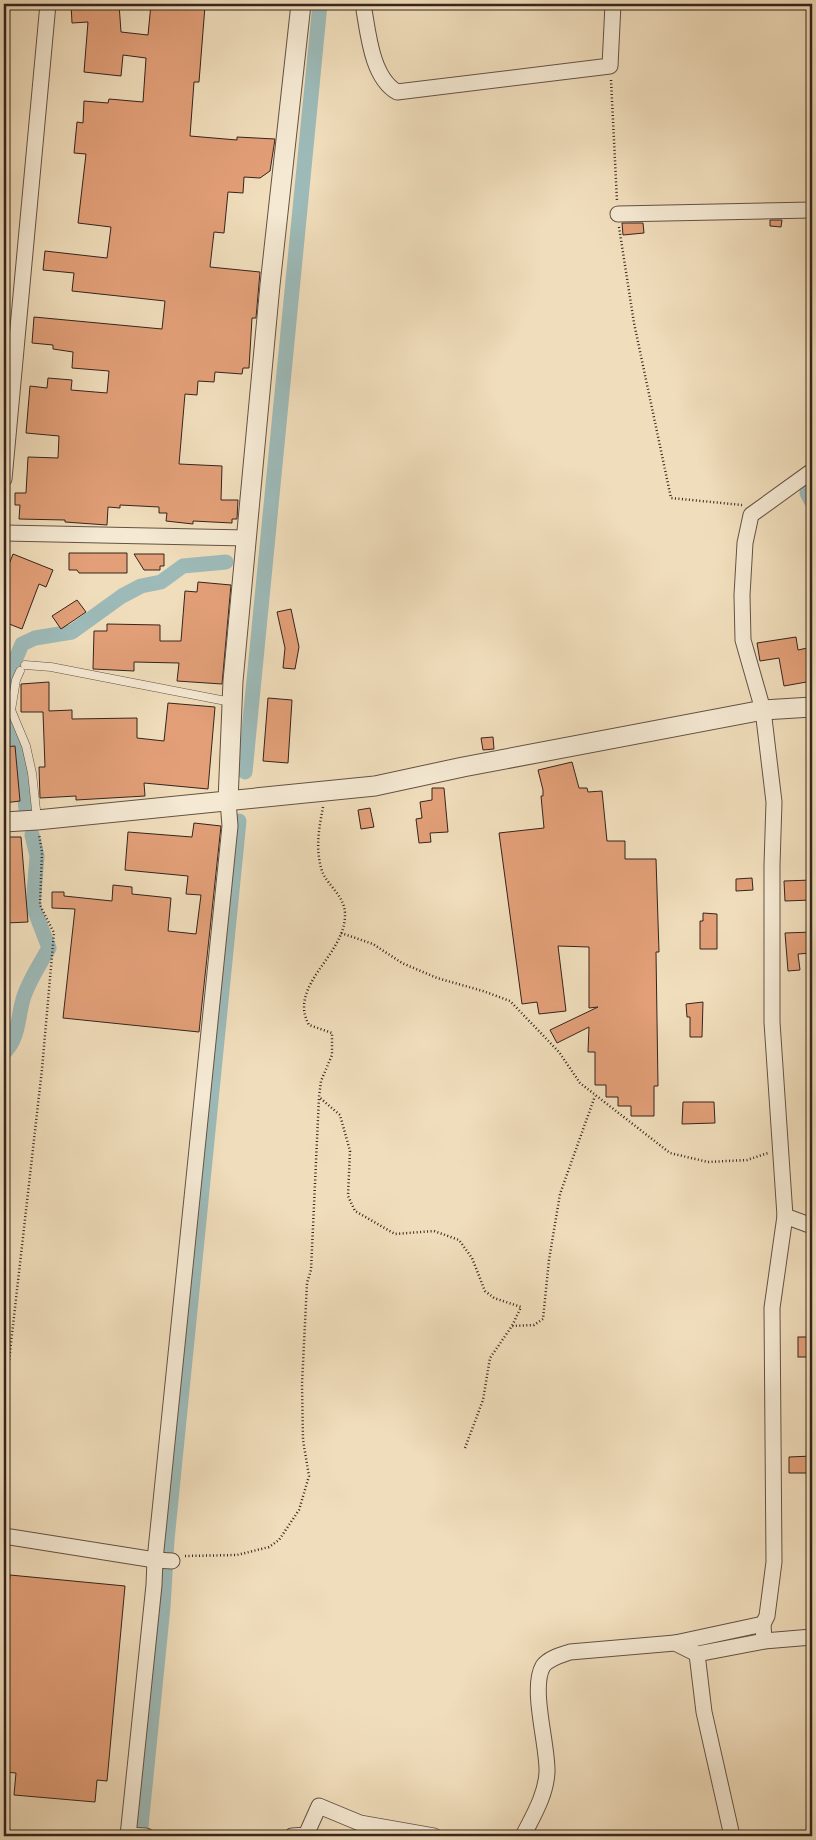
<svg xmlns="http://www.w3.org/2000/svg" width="816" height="1840" font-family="'Sorts Mill Goudy',serif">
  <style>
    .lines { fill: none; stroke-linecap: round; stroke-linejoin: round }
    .canal { stroke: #9dbab8; stroke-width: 15 }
    .building { fill: #e29f78; stroke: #35241d }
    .service-casing { stroke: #645244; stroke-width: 9 }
    .minor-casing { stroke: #645244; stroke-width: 17 }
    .tertiary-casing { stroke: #645244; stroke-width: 21 }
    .path { stroke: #35241d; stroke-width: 2.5; stroke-dasharray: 1 2.5; stroke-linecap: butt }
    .service { stroke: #f5e9d3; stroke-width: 8 }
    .minor { stroke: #f5e9d3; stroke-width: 15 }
    .tertiary { stroke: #f5e9d3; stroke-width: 19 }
  </style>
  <rect width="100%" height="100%" fill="#f0ddbb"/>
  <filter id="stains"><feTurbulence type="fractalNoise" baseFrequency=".004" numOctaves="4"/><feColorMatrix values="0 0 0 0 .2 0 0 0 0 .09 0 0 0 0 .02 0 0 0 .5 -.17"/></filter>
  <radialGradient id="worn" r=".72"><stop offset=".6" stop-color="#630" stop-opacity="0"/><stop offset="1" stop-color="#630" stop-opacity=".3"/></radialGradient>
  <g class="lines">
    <g class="canal">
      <polyline points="812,478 809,481 807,493 812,502"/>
      <polyline points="4,698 10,673 22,644 35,638 72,632 122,596 141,586 161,582 183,566 226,562"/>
      <polyline points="4,714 20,753 26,809"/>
      <polyline points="245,772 320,4"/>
      <path d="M4,1053C20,1037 17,1017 24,996C30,979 40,964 49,948L33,906L37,856L32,835"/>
      <polyline points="140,1836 163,1607 167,1540 239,821"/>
    </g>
  </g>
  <g class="building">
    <polygon points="71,4 119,4 121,32 148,35 151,4 205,6 199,82 194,82 190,136 237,140 237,137 275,139 270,171 260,178 244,177 243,193 228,192 224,233 214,232 210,267 260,272 256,318 252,318 249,368 243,368 242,374 215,372 214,382 198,381 197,395 185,394 179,464 222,466 221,500 238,500 237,519 232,519 232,523 193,521 193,524 166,521 167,513 159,513 159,507 120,505 120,508 108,507 107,525 65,522 65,520 19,519 20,505 15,505 15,493 26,493 28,457 58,458 59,436 26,433 30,386 47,388 48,378 72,380 71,390 107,393 109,371 72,368 73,352 53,349 53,345 32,343 34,317 162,329 165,301 72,291 74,273 43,270 45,251 107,258 111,227 78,223 86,154 74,153 77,122 83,123 84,101 108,103 109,99 143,102 146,58 123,55 121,76 84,72 88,22 72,23"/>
    <polygon points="770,220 782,220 781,227 770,226"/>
    <polygon points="622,223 643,223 644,233 623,235"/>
    <polygon points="69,553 127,553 127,573 79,573 77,570 69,570"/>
    <polygon points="13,554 53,570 46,587 39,584 22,629 4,622 4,577"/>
    <polygon points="134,554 164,554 164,566 160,566 160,570 144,570"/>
    <polygon points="198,582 231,585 222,684 177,681 179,663 134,662 134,671 93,669 94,631 107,631 107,624 160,625 160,641 181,641 185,591 197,592"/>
    <polygon points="77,600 86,612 61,629 52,616"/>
    <polygon points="291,609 299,647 295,669 283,668 285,648 277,612"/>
    <polygon points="796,637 798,650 812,647 812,681 784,686 779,658 760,661 757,643"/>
    <polygon points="49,682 49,711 72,710 72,719 137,718 137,738 164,741 168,703 215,707 208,789 144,783 145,796 76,800 76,796 40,798 39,767 45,767 43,712 21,712 21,684"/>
    <polygon points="268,698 292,700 288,763 263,761"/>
    <polygon points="493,737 494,749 483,750 481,738"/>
    <polygon points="15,746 20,801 4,803 4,747"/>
    <polygon points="572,762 579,788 587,788 588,792 602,791 607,841 625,841 625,859 656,859 659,952 656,952 658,1086 654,1086 654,1116 631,1116 631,1106 618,1106 618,1097 606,1097 606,1085 595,1085 595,1052 588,1052 589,1027 557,1043 550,1030 598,1007 589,1008 589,947 558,946 566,1011 539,1014 537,1002 522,1004 499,833 544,828 541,796 543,796 543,790 538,770"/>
    <polygon points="432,788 444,788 448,832 430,833 431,842 419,843 416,819 422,818 420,802 432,800"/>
    <polygon points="370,808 374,827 361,829 358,810"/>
    <polygon points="194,823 221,826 199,1032 63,1018 75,909 52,908 52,892 64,892 64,896 112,901 113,885 132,887 132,894 171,898 168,931 196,934 201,895 186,894 188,876 125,870 128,832 192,837"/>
    <polygon points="4,837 21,837 28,922 6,923"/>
    <polygon points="752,878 753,890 736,891 736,879"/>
    <polygon points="812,880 812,900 785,901 784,881"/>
    <polygon points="703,913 717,914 717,949 700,949 700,921 703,921"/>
    <polygon points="812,932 812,953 798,954 800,970 788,971 785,933"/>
    <polygon points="703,1002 702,1037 690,1037 690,1017 687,1017 686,1004"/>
    <polygon points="714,1102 715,1123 682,1124 683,1102"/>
    <rect x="798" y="1337" width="12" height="20"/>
    <polygon points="812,1456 812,1473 789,1473 789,1457"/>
    <polygon points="10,1575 125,1586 107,1781 97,1780 95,1802 14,1795 16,1773 4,1772 4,1637"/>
  </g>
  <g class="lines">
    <g class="service-casing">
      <g id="service">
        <polyline points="25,665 51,667 231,702"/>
        <polyline points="20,671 16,680 11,710 26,746 32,773 37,819"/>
      </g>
    </g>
    <g class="minor-casing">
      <g id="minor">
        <path d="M363,4C368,31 371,77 397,92L610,66L613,4"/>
        <polyline points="618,214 812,210"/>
        <polyline points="4,479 48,4"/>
        <polyline points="4,533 247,538"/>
        <polyline points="785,1216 812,1226"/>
        <polyline points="4,1536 155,1560 172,1561"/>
        <polyline points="764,1641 763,1624 767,1616 774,1562 772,1308 785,1216 772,1022 772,865 774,802 763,710 743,640 742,595 745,543 751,515 812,471"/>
        <polyline points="675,1643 763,1624"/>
        <polyline points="697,1654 704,1712 732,1836"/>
        <polyline points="128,1835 146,1836"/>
        <polyline points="128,1836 154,1585 155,1560 230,826 228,801"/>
        <polyline points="292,1836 306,1835 319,1806 360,1823 434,1836"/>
        <path d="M523,1836C533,1816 546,1795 547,1772C548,1746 530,1688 543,1666C549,1658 561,1655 570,1652L675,1643L697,1654L764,1641L812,1637"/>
      </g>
    </g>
    <g class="tertiary-casing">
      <g id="tertiary">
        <polyline points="228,801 233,681 270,285 301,4"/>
        <polyline points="4,822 37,820 375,786 463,767 763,710 812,707"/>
      </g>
    </g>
    <g class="path">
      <polyline points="611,80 617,201"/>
      <polyline points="619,227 634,323 671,498 742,505"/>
      <path d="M323,807C319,828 315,849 322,871C327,885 345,896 345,914C346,955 287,985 309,1025L332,1033V1055L321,1081L319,1097L340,1115L350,1151L348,1196L355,1211L395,1234L434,1231L459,1240L472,1258L485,1291L494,1298L521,1307L512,1326"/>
      <polyline points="341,933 373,944 402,963 437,978 483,991 510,1001 559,1052 580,1083 670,1153 708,1162 747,1160 768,1153"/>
      <polyline points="4,1405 42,1069 54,933 40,905 42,852 39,834"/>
      <polyline points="465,1448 483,1400 490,1358 512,1326 534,1325 543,1319 549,1260 560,1194 595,1096"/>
      <polyline points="185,1556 237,1555 269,1547 279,1540 299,1510 309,1476 303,1440 302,1384 307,1283 311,1270 319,1097"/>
    </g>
    <use href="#service" class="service"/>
    <use href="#minor" class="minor"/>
    <use href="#tertiary" class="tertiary"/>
  </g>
  <rect width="816" height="1840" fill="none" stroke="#f0ddbb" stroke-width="20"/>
  <rect x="5" y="5" width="806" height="1830" fill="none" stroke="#35241d" stroke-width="2.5"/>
  <rect x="10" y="10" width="796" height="1820" fill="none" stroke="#35241d"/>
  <rect width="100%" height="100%" filter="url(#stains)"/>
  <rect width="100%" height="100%" fill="url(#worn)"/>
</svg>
